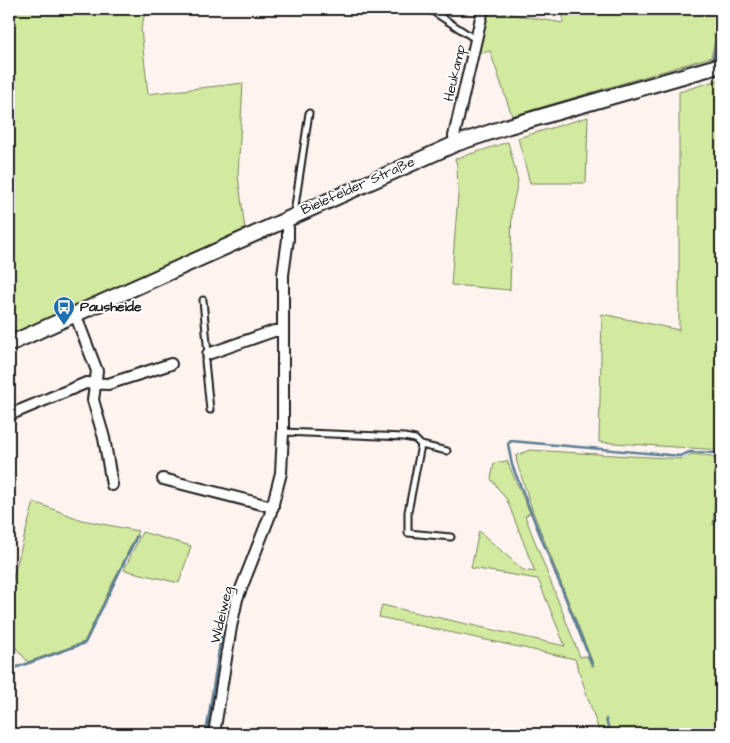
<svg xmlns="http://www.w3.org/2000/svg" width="730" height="743" font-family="'Architects Daughter',sans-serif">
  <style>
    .green { fill: #d1ea9f; stroke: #76835e }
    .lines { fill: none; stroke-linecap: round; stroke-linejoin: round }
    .stream { stroke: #5b7e94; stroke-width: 2.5 }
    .lane-casing { stroke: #1c1c1c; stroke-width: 9 }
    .street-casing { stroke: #1c1c1c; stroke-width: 14 }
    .secondary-casing { stroke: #1c1c1c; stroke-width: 18 }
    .lane { stroke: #fff; stroke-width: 5 }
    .street { stroke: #fff; stroke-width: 10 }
    .secondary { stroke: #fff; stroke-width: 14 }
    .labels { text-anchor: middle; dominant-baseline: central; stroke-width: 4; stroke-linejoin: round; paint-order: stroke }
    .street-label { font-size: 14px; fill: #1c1c1c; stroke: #fff }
    .poi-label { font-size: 14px; font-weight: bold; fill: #1c1c1c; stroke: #fff; text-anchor: start }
  </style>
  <rect width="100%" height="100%" fill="#fef3ef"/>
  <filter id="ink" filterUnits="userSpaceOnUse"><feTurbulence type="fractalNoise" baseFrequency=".02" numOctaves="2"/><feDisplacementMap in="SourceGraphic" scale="10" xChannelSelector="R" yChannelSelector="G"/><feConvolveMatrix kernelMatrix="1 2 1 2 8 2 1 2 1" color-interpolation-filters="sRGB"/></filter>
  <g filter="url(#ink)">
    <g class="green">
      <polygon points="9,9 146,9 141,29 148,94 243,83 238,175 245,229 9,337"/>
      <polygon points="563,9 721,9 721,18 711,57 512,116 490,51 478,54 487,10 563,23"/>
      <polygon points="721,79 721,439 720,450 599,442 602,314 679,330 679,92"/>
      <polygon points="588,117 586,183 530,183 518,138"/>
      <polygon points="508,142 518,181 512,209 510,290 451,285 458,195 457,165 455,159"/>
      <polygon points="529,450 683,459 692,454 712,456 719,464 713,525 716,523 721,480 721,734 600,734 575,659 379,617 382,605 565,646 538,579 471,568 479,531 523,570 535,572 507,500 491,479 494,463 507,461 530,513 525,516 580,657 587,656 592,666 594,666 533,512 517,463 516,456"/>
      <polygon points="34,502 82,520 138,531 84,642 28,662 9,640 9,592"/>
      <polygon points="142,532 191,546 179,583 124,570"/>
    </g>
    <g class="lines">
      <g class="stream">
        <polyline points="714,56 716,58 721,57"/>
        <polyline points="713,57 721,28"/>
        <polyline points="718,74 721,73"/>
        <polyline points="715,515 721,462"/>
        <polyline points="592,664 512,465 508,444 511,441 680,456 690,452 721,453"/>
        <polyline points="9,670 85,643 137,536"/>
        <polyline points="606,719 610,734"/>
        <polyline points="206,734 225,611 229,607"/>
      </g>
      <g class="lane-casing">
        <g id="lane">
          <polyline points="429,9 472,37 476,38"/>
          <polyline points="297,214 295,206 309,113"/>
          <polyline points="203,300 208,354 205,361 210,410"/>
          <polyline points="283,432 404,437 415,439 421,445 447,451"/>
          <polyline points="421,445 408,512 408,533 451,537"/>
        </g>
      </g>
      <g class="street-casing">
        <g id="street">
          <polyline points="455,144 454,136 483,9"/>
          <polyline points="75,314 97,371 93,400 104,438 112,485"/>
          <polyline points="208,354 274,331 283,331"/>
          <polyline points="9,415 86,383 108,384 171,364"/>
          <polyline points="163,479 273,507"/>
          <polyline points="214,734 231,627 237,599 270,515 281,473 283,432 283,275 288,239 288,228 284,219"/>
        </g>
      </g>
      <g class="secondary-casing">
        <polyline id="secondary" points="9,344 455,144 509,126 721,65"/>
      </g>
      <use href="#lane" class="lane"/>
      <use href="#street" class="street"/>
      <use href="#secondary" class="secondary"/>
    </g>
  </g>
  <defs>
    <g id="bus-pin" transform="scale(1.125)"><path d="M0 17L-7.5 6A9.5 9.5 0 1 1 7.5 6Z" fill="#1f6fb2" stroke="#fff"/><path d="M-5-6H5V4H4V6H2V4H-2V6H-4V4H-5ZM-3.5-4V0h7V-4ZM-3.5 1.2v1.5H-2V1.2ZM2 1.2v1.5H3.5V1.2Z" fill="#fff"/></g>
  </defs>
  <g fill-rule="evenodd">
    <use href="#bus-pin" x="64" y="307"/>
  </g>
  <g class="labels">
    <g class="street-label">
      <text transform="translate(455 73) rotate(-77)">Heukamp</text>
      <text transform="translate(358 186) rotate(-24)">Bielefelder Straße</text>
      <text transform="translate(222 615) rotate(-77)">Wideiweg</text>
    </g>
    <g class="poi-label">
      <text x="80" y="307">Pausheide</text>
    </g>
  </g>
  <rect width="730" height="743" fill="none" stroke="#fff" stroke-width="30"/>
  <rect x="15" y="15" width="700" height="713" fill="none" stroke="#1c1c1c" stroke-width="2" filter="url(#ink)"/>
</svg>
